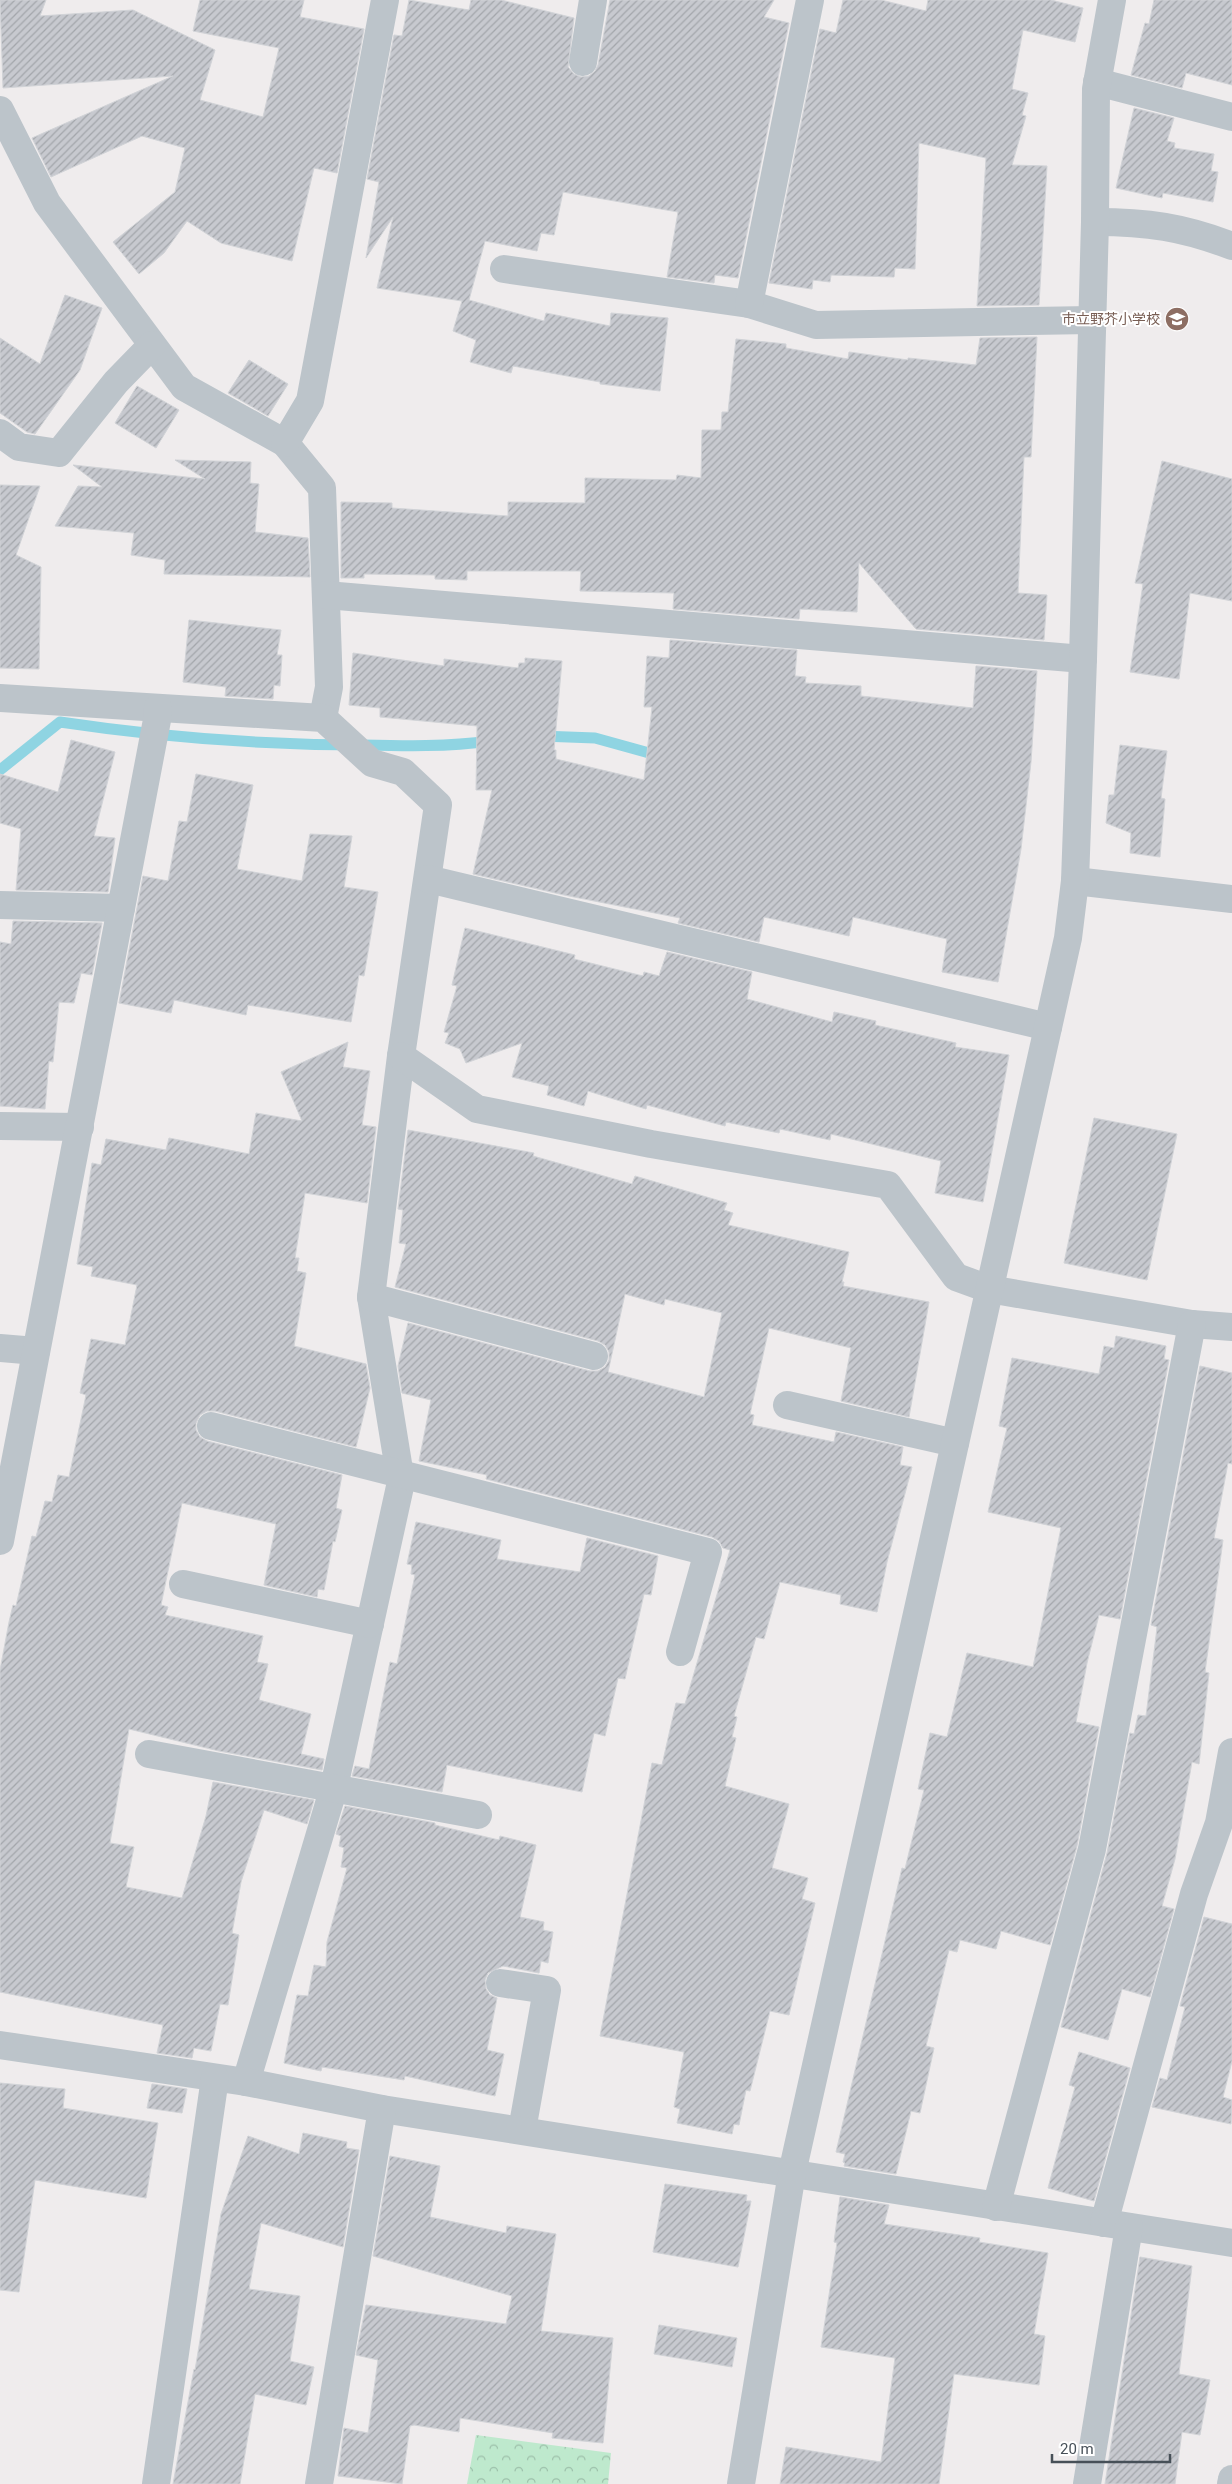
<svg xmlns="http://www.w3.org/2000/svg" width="1232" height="2484" font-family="Roboto,'Noto Sans JP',sans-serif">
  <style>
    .forest { fill: url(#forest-crowns) }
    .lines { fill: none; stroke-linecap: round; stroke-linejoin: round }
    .stream { stroke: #8fd4e2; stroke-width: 11 }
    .building { fill: url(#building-hatch); stroke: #d1d3d7; fill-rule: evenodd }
    .minor { stroke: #bcc4ca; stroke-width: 28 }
    .labels { text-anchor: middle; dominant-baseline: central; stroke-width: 4; stroke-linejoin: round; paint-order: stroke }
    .education-label { font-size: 14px; fill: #785e54; stroke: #fff; text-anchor: end }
  </style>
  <defs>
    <pattern id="forest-crowns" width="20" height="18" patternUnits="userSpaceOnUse" patternTransform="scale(1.25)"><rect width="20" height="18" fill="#bee9cd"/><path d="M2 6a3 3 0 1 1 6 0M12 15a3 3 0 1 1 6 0" fill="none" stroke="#9cbfa9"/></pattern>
    <pattern id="building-hatch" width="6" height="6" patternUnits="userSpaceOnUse" patternTransform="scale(1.25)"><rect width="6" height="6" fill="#c7c9cf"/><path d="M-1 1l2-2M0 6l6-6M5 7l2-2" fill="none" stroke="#a3a6ab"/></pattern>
  </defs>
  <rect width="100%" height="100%" fill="#efeced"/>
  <polygon class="forest" points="476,2435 611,2453 608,2484 467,2484"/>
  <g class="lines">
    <g class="stream">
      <polyline points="541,736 595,738 660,756"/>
      <path d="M0,770L60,722C160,737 261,745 362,745C405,746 447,747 490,741"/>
    </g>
  </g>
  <g class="building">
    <polygon points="0,0 46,0 40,16 133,10 215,50 200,100 263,117 279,48 193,31 200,0 304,0 300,17 364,29 337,173 314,168 292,261 221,243 187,221 164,253 139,274 113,242 175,192 185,148 142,136 51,177 32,138 173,76 3,88"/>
    <polygon points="409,0 469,10 471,0 501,0 574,18 568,67 574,74 581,77 589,76 595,71 598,65 610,0 774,0 764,17 789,23 738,278 715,275 714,283 667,277 678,212 563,192 554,235 541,233 537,251 485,241 469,300 544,321 546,313 610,326 611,313 668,318 660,391 600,384 600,382 513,366 511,373 470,362 476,340 453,331 462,301 377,288 393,217 366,258 379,182 367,179 394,35 402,36"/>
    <polygon points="843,0 881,0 926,11 928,0 1051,0 1083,8 1075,42 1023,30 1012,89 1028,93 1022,115 1026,116 1012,165 1047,166 1039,305 977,306 986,158 919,143 915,269 895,268 894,277 831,275 830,282 813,280 812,289 769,283 820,29 836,33"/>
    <polygon points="1154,0 1232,0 1232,85 1186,73 1182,88 1131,75 1145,23 1149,24"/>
    <polygon points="1134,108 1174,118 1167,141 1175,143 1174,148 1214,154 1211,171 1218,172 1213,202 1163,193 1162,198 1116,188"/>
    <polygon points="65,295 102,308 80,370 35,434 27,432 0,413 0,338 40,364"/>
    <polygon points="1037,337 1031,457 1024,457 1018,593 1047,595 1044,640 916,629 859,563 857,612 800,609 799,619 673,609 674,593 580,591 581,571 467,571 467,580 435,579 435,575 364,574 364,578 341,578 341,502 392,503 392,508 508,516 508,502 585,503 585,478 676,480 677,475 701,478 702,430 721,430 722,412 728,412 736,339 786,344 786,348 848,359 849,352 908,360 908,358 976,365 980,338"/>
    <polygon points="249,360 288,384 268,416 228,393"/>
    <polygon points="137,386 179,410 156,448 115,423"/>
    <polygon points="175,460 251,462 250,483 259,484 255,532 308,538 310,577 164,574 165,560 131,555 134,533 55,526 78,486 102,487 73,465 205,479"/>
    <polygon points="1162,461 1232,479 1232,601 1190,593 1179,679 1130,672 1143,584 1135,583"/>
    <polygon points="0,485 40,486 16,555 41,567 39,669 0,668"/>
    <polygon points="189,620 281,630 277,655 282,655 280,686 274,685 273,699 225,696 226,687 183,682"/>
    <polygon points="670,640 797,650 795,676 806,677 805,683 861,686 861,696 973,708 976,666 1037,671 1031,762 1021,849 998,982 942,972 947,939 853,917 849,936 764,917 759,942 678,923 680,918 564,895 473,874 492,790 476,790 477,726 380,717 380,708 349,705 353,653 444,666 444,659 518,668 519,663 525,663 525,658 562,661 554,750 556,750 556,759 644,780 652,707 644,707 647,656 669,658"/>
    <polygon points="71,740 115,752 94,836 115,838 108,892 16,890 21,829 0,823 0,774 58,792"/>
    <polygon points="1120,745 1167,751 1161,798 1165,799 1160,857 1130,853 1131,833 1106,823 1109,795 1114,795"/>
    <polygon points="196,774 253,785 237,869 302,881 310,834 352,836 344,887 378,892 364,976 359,975 351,1022 248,1005 246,1015 174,1000 171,1013 119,1003 143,876 168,881 179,821 187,822"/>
    <polygon points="13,921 102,923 92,975 81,973 74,1003 59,1002 53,1062 49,1061 45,1109 0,1106 0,942 11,944"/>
    <polygon points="465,928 575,955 574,959 643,976 644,972 659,976 667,952 752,972 747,999 832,1022 834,1012 876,1021 875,1025 956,1043 955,1047 1009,1055 983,1202 935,1193 941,1161 831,1134 830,1140 780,1129 779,1133 726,1122 725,1126 647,1105 646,1109 588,1091 584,1106 547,1095 549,1086 512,1077 522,1043 466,1063 460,1049 445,1043 449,1033 444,1032 457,986 452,985"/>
    <polygon points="348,1042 343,1067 370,1071 362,1125 376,1127 367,1203 305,1193 295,1258 299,1258 297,1271 306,1273 294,1346 366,1364 370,1388 356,1447 215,1411 207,1411 200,1415 196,1423 196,1430 200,1437 207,1441 342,1475 336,1508 342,1510 335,1542 333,1541 324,1590 318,1589 317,1597 264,1585 276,1524 182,1503 161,1605 168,1607 165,1615 263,1636 257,1662 268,1664 259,1700 311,1714 301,1754 324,1759 322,1770 219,1751 129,1729 110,1843 134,1847 126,1887 182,1898 206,1816 213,1782 314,1800 307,1824 264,1810 241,1882 232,1933 239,1935 228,2005 220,2004 211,2051 194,2048 192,2058 157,2053 163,2025 0,1992 0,1670 9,1622 13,1605 16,1606 32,1536 36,1537 45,1501 52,1502 58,1475 69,1477 86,1395 80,1393 91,1339 125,1345 137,1285 91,1276 93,1267 77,1264 92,1163 101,1165 106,1139 166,1150 169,1138 249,1154 256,1113 302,1121 281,1072"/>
    <polygon points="1094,1118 1177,1134 1147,1280 1064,1263"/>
    <path d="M408,1130L534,1153L533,1156L632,1184L635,1176L727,1203L724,1210L733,1213L728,1225L849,1252L842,1282H844L843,1286L929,1302L909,1417L841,1401L851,1348L769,1328L750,1414L754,1415L752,1425L834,1442L836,1432L903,1447L900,1465L912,1467L887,1562L877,1612L840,1604L841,1595L780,1582L764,1639L756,1637L734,1716L737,1717L732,1737L736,1738L725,1786L789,1804L772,1868L808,1878L802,1899L815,1903L789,2015L770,2011L750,2091L746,2090L739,2125L734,2124L732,2134L677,2123L680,2109L674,2107L684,2052L600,2036L652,1763L662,1765L676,1703L685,1704L730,1550L723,1548L719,1541L712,1537L486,1479L487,1475L419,1461L431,1400L402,1393L398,1366L408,1323L590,1371H598L605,1367L609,1360V1352L605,1345L598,1341L395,1287L406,1244L399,1243L403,1210L398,1209ZM625,1294L664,1305L665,1299L722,1313L704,1397L608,1372Z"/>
    <polygon points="1116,1336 1166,1346 1164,1359 1169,1360 1120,1619 1099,1615 1087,1663 1076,1722 1099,1727 1077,1846 1050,1945 1001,1931 996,1949 960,1940 957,1952 949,1950 926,2046 934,2048 920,2113 911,2111 896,2174 844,2166 845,2163 843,2162 845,2154 836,2152 902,1868 905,1869 924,1790 918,1789 930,1733 947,1737 967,1653 1033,1667 1061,1528 988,1512 1007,1428 999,1426 1012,1358 1099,1374 1104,1346 1114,1348"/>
    <polygon points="1200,1366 1232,1373 1232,1464 1228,1463 1214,1538 1223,1540 1205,1672 1209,1673 1199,1764 1192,1762 1175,1859 1162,1906 1174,1909 1150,1997 1122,1989 1108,2040 1061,2027 1107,1853 1130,1733 1134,1734 1138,1715 1146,1716 1156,1636 1157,1627 1151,1625"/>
    <polygon points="416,1522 501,1540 497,1559 580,1572 587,1538 658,1556 651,1595 644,1594 625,1679 618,1678 605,1736 594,1733 582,1792 447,1765 442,1792 352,1776 355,1766 369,1769 390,1662 397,1664 415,1575 411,1574 412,1565 407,1564"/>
    <polygon points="345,1806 435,1823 435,1825 499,1840 500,1836 536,1845 520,1917 544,1922 543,1930 553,1932 548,1963 541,1961 539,1973 503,1966 488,1973 485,1980 486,1989 490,1995 497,1998 487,2050 504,2054 495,2096 405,2076 404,2080 322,2067 321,2071 284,2063 297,1995 308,1996 314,1965 326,1967 327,1942 347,1868 341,1867 344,1848 339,1846 341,1836 336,1834"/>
    <polygon points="1204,1917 1232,1924 1232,2061 1223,2097 1232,2100 1231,2124 1152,2107 1160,2078 1167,2080 1185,2007 1180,2006"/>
    <polygon points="1079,2052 1130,2068 1094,2201 1048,2188 1075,2087 1069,2085"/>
    <polygon points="0,2083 65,2089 63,2108 158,2123 146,2198 35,2180 19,2292 0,2290"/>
    <polygon points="152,2084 187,2089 182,2113 147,2108"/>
    <polygon points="303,2133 347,2142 346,2148 359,2150 343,2247 261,2223 249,2289 300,2296 290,2361 314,2367 306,2405 255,2394 240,2484 173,2484 194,2369 195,2370 221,2214 248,2136 299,2154"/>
    <polygon points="390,2156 440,2166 430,2217 506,2233 507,2226 556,2234 541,2331 613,2338 603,2443 552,2438 553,2433 460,2418 459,2432 414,2425 410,2426 402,2484 338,2476 344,2428 368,2433 378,2360 356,2355 366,2305 506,2324 512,2296 373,2256"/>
    <polygon points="665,2184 747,2195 746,2201 751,2201 738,2267 653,2252"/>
    <polygon points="840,2197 889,2205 884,2224 980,2238 979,2242 1048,2253 1034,2334 1045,2336 1039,2385 954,2374 939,2484 780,2484 786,2447 881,2462 895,2358 821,2347 837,2243 834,2242"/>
    <polygon points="1140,2257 1192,2266 1179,2374 1210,2380 1200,2435 1182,2432 1175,2484 1105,2484"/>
    <polygon points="659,2325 737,2338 732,2367 654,2354"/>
  </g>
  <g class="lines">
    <g class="minor">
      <polyline points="583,62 593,0"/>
      <polyline points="1097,82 1232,117"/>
      <polyline points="0,110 47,203 184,387 285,443 322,488 329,687 323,718"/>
      <path d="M1095,222C1147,222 1183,227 1232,246"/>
      <polyline points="504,269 749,304 816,325 1091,320"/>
      <polyline points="749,304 810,0"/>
      <polyline points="0,433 19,447 59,453 116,382 152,345"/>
      <polyline points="285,443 310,401 385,0"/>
      <polyline points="326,595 1083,659"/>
      <polyline points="0,698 323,718 372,763 403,772 438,805 401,1056 371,1297 401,1482 334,1787 246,2082"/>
      <polyline points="428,879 1048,1027"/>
      <polyline points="1075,881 1232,899"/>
      <polyline points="0,905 121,908"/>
      <polyline points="401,1056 477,1109 651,1144 888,1185 956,1277 989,1289 1192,1324 1232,1327"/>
      <polyline points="0,1126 80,1127"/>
      <polyline points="371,1297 594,1356"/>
      <polyline points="0,1348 36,1351"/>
      <polyline points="787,1405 955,1443"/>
      <polyline points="211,1426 708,1552 680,1652"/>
      <polyline points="0,1541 157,720 158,708"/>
      <polyline points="183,1584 370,1624"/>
      <polyline points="149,1754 478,1815"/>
      <polyline points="500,1983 547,1990 522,2130"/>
      <polyline points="0,2045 246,2082 382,2109 1232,2243"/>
      <polyline points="996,2207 1092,1849 1192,1324"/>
      <polyline points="1104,2223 1194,1894 1219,1823 1232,1752"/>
      <polyline points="156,2484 215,2078"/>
      <polyline points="319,2484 382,2109"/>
      <polyline points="741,2484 792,2173 1068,938 1075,881 1083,659 1095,222 1096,89 1112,0"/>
      <polyline points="1087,2484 1129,2227"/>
      <polyline points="1231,2484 1232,2479"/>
    </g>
  </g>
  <defs>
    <g id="school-disc" transform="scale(1.25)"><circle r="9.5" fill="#8d6e63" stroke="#fff"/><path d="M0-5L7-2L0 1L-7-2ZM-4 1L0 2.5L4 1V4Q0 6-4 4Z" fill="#fff"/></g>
  </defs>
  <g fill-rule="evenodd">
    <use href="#school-disc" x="1177" y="319"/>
  </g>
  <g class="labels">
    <g class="education-label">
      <text x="1160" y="319">市立野芥小学校</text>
    </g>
  </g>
  <path d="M1052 2454v8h118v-8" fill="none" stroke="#475058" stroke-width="2.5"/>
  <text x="1060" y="2454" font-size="15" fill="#475058" stroke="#ffffff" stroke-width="4" paint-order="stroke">20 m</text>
</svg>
